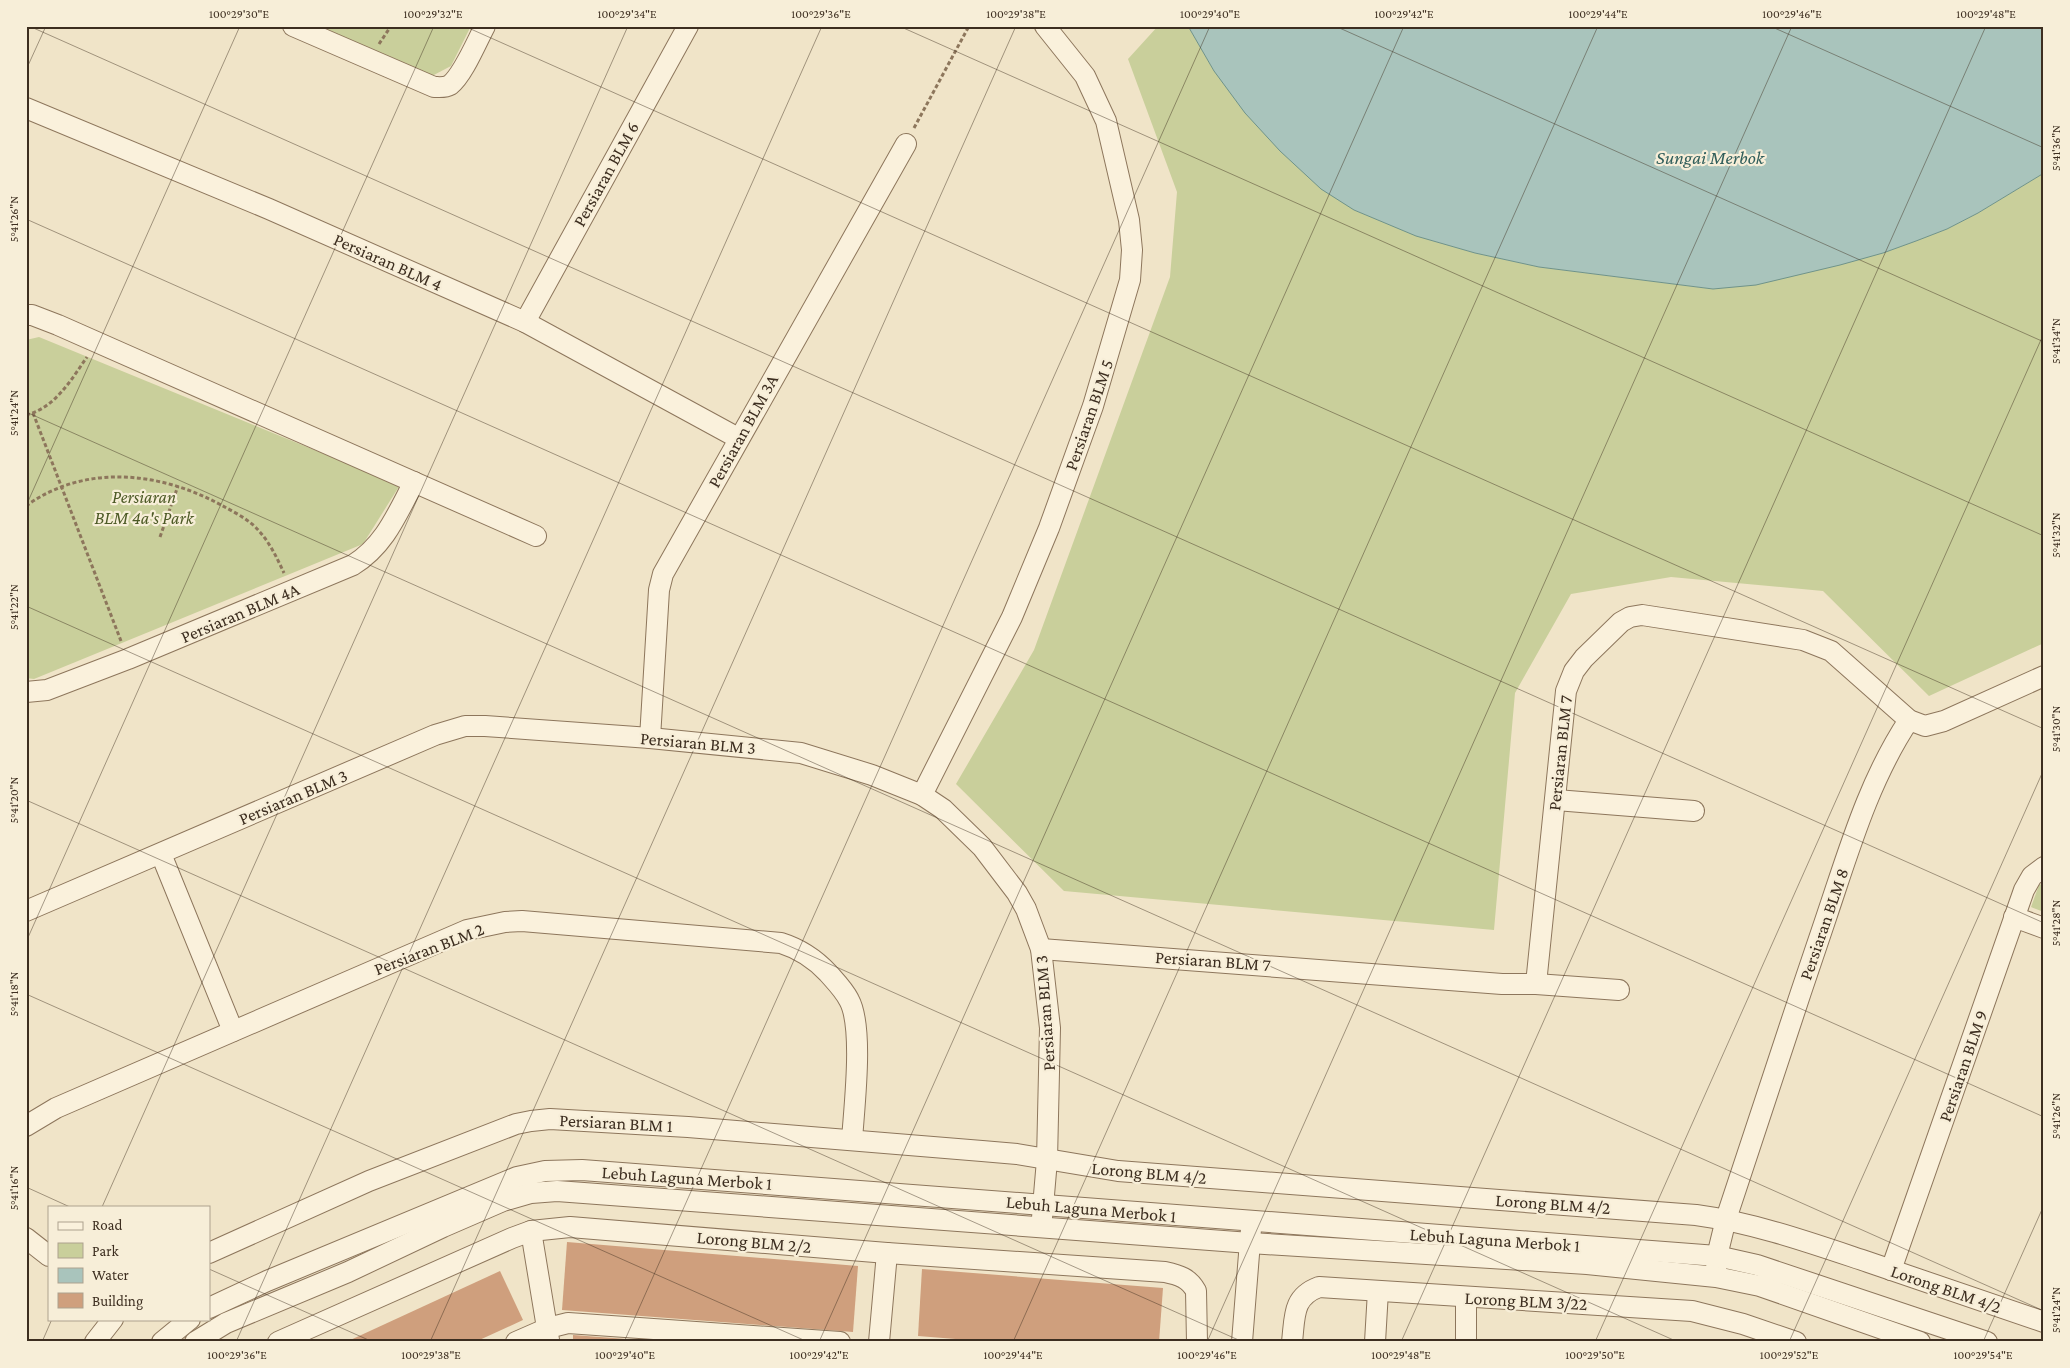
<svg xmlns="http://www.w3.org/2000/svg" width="2070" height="1368" font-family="'Crimson Pro',serif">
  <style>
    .green { fill: #c9cf9b }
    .water { fill: #a9c4bc; stroke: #6f938a }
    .building { fill: #cf9f7d }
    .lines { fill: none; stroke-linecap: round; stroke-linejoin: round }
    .minor-casing { stroke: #8d765c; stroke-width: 22 }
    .path { stroke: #8d765c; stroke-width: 3; stroke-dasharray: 4 2.5; stroke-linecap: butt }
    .minor { stroke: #faf1dc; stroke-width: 20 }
    .ticks { fill: none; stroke: #3d2e20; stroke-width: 1; stroke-opacity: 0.45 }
    .labels { text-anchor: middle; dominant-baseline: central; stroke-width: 4.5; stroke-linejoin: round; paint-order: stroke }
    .street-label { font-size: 18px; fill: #3d2e20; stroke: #f7eed8 }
    .park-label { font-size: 18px; font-style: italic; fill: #4d5a26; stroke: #f7eed8 }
    .water-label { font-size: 19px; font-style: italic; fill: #2f5d5a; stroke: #f7eed8 }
    .neatline { fill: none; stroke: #3d2e20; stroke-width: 2 }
    .ticks-label { font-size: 12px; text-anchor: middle; fill: #3d2e20 }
  </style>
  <rect width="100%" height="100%" fill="#f0e4c8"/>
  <g class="green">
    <polygon points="320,26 471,26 451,66 430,77"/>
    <polygon points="1158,26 1188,26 1214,71 1354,210 1417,236 1475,253 1539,267 1713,289 1883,253 1947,229 1978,213 2044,173 2044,643 1929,696 1823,591 1671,577 1571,594 1515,693 1494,930 1064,891 956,784 1034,650 1170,277 1177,192 1128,59"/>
    <polygon points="39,337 400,485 363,544 34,679 26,678 26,340"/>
    <polygon points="2044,883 2044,912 2031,907 2039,885"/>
  </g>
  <polygon class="water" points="1188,26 2044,26 2044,173 1978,213 1947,229 1916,241 1883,253 1840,265 1756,285 1713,289 1539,267 1475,253 1416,236 1354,210 1321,189 1280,151 1245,113 1214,71"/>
  <g class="building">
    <polygon points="567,1242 858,1266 853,1332 562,1310"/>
    <polygon points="922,1269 1163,1288 1159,1342 993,1342 918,1336"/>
    <polygon points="500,1271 523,1320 475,1342 346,1342"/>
    <polygon points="573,1335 666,1342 573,1342"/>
  </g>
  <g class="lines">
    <g class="minor-casing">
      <g id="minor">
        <path d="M293,26L434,87C439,87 445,88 450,85C463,75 477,41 485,26"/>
        <polyline points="26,108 269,209 525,322 738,438"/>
        <polyline points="26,315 32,315 58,325 536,536"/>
        <polyline points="525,322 688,26"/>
        <path d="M26,692L47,690L128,659L353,565C385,545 397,514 414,482"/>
        <polyline points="650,738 659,590 663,574 906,144"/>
        <polyline points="922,795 1012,617 1049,528 1093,406 1130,280 1132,250 1129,220 1106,121 1085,76 1045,26"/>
        <polyline points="1556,800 1694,811"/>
        <polyline points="161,854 233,1031"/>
        <polyline points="26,911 435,735 465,726 485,726 650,738 801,753 872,775 922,795 943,809 982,847 1017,893 1026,909 1041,949 1050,1028 1047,1160 1042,1218"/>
        <polyline points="2014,917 2044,928"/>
        <polyline points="1041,949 1502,984 1536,984 1566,691 1574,671 1584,658 1621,622 1630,617 1642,615 1803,640 1831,651 1909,720 1925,726 1944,721 2044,676"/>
        <polyline points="1536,984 1619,990"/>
        <path d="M26,1126L56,1108L467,930L505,922L522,921L781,943C800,949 814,958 828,973C836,982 844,990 849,1000C864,1027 854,1108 852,1140"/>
        <polyline points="531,1231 549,1340"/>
        <polyline points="26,1238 49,1256"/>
        <path d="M209,1253L369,1181L516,1124L531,1121L550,1119L688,1127L982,1151L1017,1154L1118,1171L1696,1215C1755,1223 1811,1243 1868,1262C1926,1282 1985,1302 2044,1322"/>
        <path d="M1716,1270L1717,1256L1726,1219C1759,1118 1792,1018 1826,918C1849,850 1869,780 1909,720"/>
        <polyline points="1891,1270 2024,890 2032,876 2044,867"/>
        <polyline points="209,1308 267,1281 517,1177 545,1171 582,1170 1717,1256 1757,1265 1987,1342"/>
        <polyline points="95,1342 113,1319"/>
        <polyline points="162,1342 190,1319"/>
        <polyline points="195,1342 226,1323 348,1272 443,1227 503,1201 531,1193 557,1191 1250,1243 1587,1264 1716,1277 1760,1286 1920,1342"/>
        <path d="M278,1342L512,1238L531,1231L570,1227L887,1253L1165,1272C1179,1275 1189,1278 1196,1291L1197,1342"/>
        <polyline points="516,1342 548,1328 568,1323 840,1342"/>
        <polyline points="879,1342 887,1253"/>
        <polyline points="1242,1342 1251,1229"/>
        <path d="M1292,1342C1295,1317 1292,1297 1319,1287L1692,1311L1743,1324L1796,1342"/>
        <polyline points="1375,1342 1378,1291"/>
        <polyline points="1466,1342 1466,1297"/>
      </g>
    </g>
    <g class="path">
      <polyline points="379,44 391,26"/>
      <polyline points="914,128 969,26"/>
      <polyline points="33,413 121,641"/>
      <path d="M26,415C55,408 71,380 87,357"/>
      <path d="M26,506C85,463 161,472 221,505C234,512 250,520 259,531C270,543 277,558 284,573"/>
      <polyline points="160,537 178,486"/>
    </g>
    <use href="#minor" class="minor"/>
  </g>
  <path class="ticks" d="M29,26L2044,923M464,26L2044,729M899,26L2044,536M1335,26L2044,342M1770,26L2044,148M26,70L46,26M26,219L2044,1117M26,412L2044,1311M26,506L240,26M26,606L1678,1342M26,800L1243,1342M26,942L434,26M26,994L808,1342M26,1187L70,1207M102,1207L628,26M209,1269L373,1342M42,1342L52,1319M236,1342L822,26M430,1342L1016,26M624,1342L1210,26M819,1342L1404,26M1013,1342L1598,26M1207,1342L1792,26M1401,1342L1986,26M1595,1342L2044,333M1789,1342L2044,769M1983,1342L2044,1205"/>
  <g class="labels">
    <g class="street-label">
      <text transform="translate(606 174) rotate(-61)">Persiaran BLM 6</text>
      <text transform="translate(388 262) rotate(24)">Persiaran BLM 4</text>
      <text transform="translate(1089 415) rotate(-71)">Persiaran BLM 5</text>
      <text transform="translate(743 431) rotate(-61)">Persiaran BLM 3A</text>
      <text transform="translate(240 613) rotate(-23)">Persiaran BLM 4A</text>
      <text transform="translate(698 743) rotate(5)">Persiaran BLM 3</text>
      <text transform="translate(1560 753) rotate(-84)">Persiaran BLM 7</text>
      <text transform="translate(293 797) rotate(-23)">Persiaran BLM 3</text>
      <text transform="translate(1824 924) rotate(-71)">Persiaran BLM 8</text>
      <text transform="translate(429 949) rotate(-21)">Persiaran BLM 2</text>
      <text transform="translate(1213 961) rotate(4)">Persiaran BLM 7</text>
      <text transform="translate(1045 1013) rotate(-94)">Persiaran BLM 3</text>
      <text transform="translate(1963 1066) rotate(-71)">Persiaran BLM 9</text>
      <text transform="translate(616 1123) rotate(3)">Persiaran BLM 1</text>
      <text transform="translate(1149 1173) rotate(5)">Lorong BLM 4/2</text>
      <text transform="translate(687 1178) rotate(4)">Lebuh Laguna Merbok 1</text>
      <text transform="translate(1553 1204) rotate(4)">Lorong BLM 4/2</text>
      <text transform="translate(1091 1209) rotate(5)">Lebuh Laguna Merbok 1</text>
      <text transform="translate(1495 1240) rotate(4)">Lebuh Laguna Merbok 1</text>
      <text transform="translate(754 1242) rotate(5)">Lorong BLM 2/2</text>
      <text transform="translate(1946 1289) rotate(19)">Lorong BLM 4/2</text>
      <text transform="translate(1526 1301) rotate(3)">Lorong BLM 3/22</text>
    </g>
    <g class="park-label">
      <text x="144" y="497">Persiaran<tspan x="144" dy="21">BLM 4a's Park</tspan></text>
    </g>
    <g class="water-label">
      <text x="1710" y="157">Sungai Merbok</text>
    </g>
  </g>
  <rect width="2070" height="1368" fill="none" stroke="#f7eed8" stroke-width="55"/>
  <rect x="48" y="1206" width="162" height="115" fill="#f7eed8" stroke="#ada18e"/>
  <rect x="58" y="1222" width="25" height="8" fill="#faf1dc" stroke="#ada18e"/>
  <text x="92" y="1230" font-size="15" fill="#3d2e20">Road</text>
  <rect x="58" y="1243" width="25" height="15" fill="#c9cf9b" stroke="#ada18e"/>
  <text x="92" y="1256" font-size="15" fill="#3d2e20">Park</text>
  <rect x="58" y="1268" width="25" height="15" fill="#a9c4bc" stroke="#ada18e"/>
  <text x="92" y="1280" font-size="15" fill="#3d2e20">Water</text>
  <rect x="58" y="1293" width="25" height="15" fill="#cf9f7d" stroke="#ada18e"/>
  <text x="92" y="1306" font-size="15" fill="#3d2e20">Building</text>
  <rect x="28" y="28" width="2014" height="1312" class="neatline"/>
  <g class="ticks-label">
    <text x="239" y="18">100°29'30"E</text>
    <text x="433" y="18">100°29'32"E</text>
    <text x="627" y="18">100°29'34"E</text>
    <text x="821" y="18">100°29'36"E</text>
    <text x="1016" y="18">100°29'38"E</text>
    <text x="1210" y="18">100°29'40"E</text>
    <text x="1404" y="18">100°29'42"E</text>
    <text x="1598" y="18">100°29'44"E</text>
    <text x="1792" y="18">100°29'46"E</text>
    <text x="1986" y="18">100°29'48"E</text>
    <text transform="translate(2056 148) rotate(-90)" y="4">5°41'36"N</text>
    <text transform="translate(14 219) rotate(-90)" y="4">5°41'26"N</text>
    <text transform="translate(2056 341) rotate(-90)" y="4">5°41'34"N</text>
    <text transform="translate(14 413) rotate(-90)" y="4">5°41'24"N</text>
    <text transform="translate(2056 535) rotate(-90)" y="4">5°41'32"N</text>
    <text transform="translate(14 607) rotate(-90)" y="4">5°41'22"N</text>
    <text transform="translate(2056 729) rotate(-90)" y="4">5°41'30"N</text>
    <text transform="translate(14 800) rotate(-90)" y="4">5°41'20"N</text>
    <text transform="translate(2056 923) rotate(-90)" y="4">5°41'28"N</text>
    <text transform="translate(14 994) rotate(-90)" y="4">5°41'18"N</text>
    <text transform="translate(2056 1116) rotate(-90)" y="4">5°41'26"N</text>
    <text transform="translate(14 1188) rotate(-90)" y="4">5°41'16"N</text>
    <text transform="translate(2056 1310) rotate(-90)" y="4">5°41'24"N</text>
    <text x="237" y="1359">100°29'36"E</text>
    <text x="431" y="1359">100°29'38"E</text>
    <text x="625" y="1359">100°29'40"E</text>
    <text x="819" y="1359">100°29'42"E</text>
    <text x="1013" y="1359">100°29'44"E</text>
    <text x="1207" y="1359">100°29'46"E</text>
    <text x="1401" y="1359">100°29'48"E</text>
    <text x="1595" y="1359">100°29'50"E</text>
    <text x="1789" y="1359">100°29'52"E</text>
    <text x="1983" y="1359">100°29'54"E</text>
  </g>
</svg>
